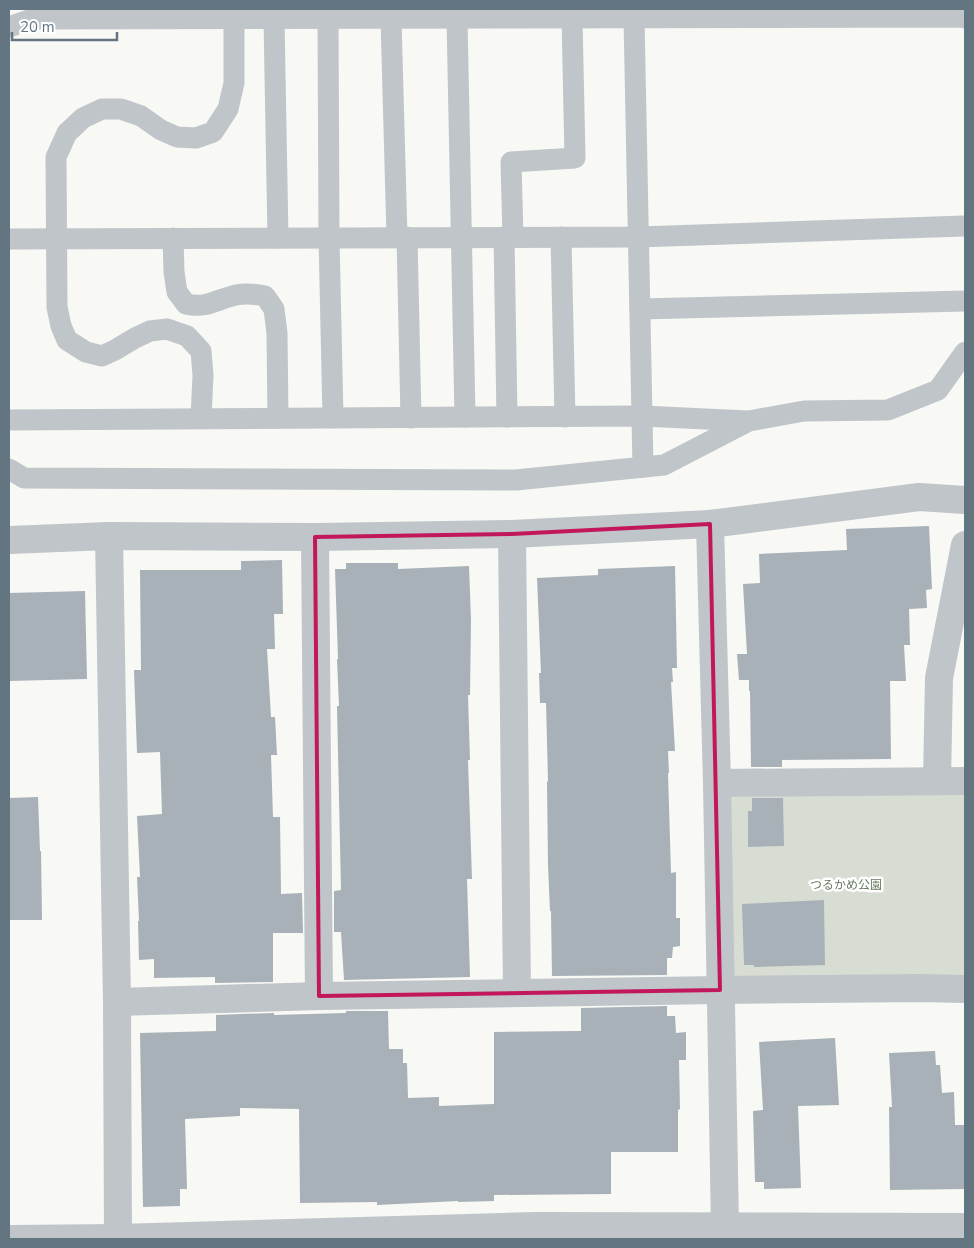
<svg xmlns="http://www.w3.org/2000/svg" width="974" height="1248" font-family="'Nunito Sans','Noto Sans JP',sans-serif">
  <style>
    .green { fill: #d8ddd4 }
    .building { fill: #a8b1b7 }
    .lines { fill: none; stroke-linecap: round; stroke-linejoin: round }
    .service { stroke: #c0c5c9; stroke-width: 21 }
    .minor { stroke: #c0c5c9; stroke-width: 28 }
    .marked { fill: none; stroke: #c2185b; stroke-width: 4; stroke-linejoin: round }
    .labels { text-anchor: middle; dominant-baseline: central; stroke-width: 5; stroke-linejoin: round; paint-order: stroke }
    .park-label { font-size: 12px; fill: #667961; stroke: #fff }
  </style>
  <rect width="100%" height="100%" fill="#f8f8f5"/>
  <polygon class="green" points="965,789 965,979 730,980 727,791"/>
  <g class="building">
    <polygon points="929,526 932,589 926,590 927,608 909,609 910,645 904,645 906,681 890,681 891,759 782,760 782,767 751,767 750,691 749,691 749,680 739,680 737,654 747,654 743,584 760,583 759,554 847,550 846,529"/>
    <polygon points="282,560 283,614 274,614 275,649 267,649 271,717 275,717 277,755 271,755 273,817 280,817 281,894 302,893 303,933 273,933 273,982 215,983 215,977 154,978 154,959 139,960 138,921 139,921 137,877 140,877 137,816 162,814 160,752 137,753 134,670 141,670 140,570 241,570 241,561"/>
    <polygon points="346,563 398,563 398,569 469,566 471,620 470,695 468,695 470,760 468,760 472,879 467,879 470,977 344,980 341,932 334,932 334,891 341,890 337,706 339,706 337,659 338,659 335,569 346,569"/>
    <polygon points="675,566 677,668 672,668 673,682 671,682 675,751 668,751 669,773 668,773 671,873 676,872 676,918 680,918 680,946 673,947 672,958 667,958 667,975 552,976 551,911 550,911 548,865 547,782 548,781 546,703 540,703 539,673 541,673 537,578 598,575 598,569"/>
    <polygon points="85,591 87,679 9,681 9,593"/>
    <polygon points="38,797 40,851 41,851 42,920 9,920 9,798"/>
    <polygon points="752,798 783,798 784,846 748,847 748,811 752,811"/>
    <polygon points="824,900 825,965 754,967 754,965 744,965 742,904"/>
    <polygon points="667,1006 667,1016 675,1016 676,1033 686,1032 686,1060 679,1060 680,1109 678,1110 678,1152 611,1152 611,1194 494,1195 494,1201 458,1202 458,1201 377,1205 377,1202 300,1203 299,1109 240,1108 240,1116 185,1119 187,1189 180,1189 180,1206 143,1207 140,1033 216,1031 216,1015 274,1013 274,1015 346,1013 346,1011 388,1011 389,1049 403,1049 403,1063 407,1063 408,1098 439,1097 439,1106 494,1104 494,1032 581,1031 581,1008"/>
    <polygon points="835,1038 839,1105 798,1106 801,1188 764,1189 764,1182 755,1182 753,1111 763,1110 759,1042"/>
    <polygon points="935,1051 936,1065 940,1065 942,1093 954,1092 955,1125 965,1125 965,1189 890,1190 889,1107 892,1107 889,1053"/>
  </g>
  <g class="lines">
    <g class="service">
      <polyline points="328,18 329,238 333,418"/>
      <polyline points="457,18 465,417"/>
      <polyline points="634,18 643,467"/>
      <polyline points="274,19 278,238"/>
      <polyline points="391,19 397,237"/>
      <polyline points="9,27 32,19 963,17 965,18"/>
      <polyline points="407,237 411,418"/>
      <polyline points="504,237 507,417"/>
      <polyline points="513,237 511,162 575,158 572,18"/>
      <polyline points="561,237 565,417"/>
      <path d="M173,238L174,272L177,292L186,304C207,309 217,299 236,295C246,293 255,294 265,296L274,309L277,333L278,418"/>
      <polyline points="9,239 638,237 965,226"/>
      <polyline points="640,309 965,301"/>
      <polyline points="201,418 203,375 201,351 187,336 167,329 150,331 135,338 115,350 102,356 86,352 67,340 61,326 57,307 56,157 67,133 83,118 102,109 121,109 141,116 161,130 177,137 196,138 213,132 228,109 234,83 234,19"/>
      <polyline points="9,420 642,416 748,421"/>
      <polyline points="9,469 24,478 516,480 664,465 749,421 804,411 888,410 938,390 965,352"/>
    </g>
    <g class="minor">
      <polyline points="710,524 717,783 725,1227"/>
      <polyline points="512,534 517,993"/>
      <polyline points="109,536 117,1002 118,1239"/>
      <polyline points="315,537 319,996"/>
      <polyline points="9,540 109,536 315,537 512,534 710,524 919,497 965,500"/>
      <polyline points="937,781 939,678 965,545"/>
      <polyline points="717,783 965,781"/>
      <polyline points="117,1002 319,996 720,990 921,988 965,989"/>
      <polyline points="9,1239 118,1238 535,1226 965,1227"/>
    </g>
  </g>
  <path class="marked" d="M710,524L720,990L319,996L315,537L512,534Z"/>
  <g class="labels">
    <g class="park-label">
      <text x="846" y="885">つるかめ公園</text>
    </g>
  </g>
  <rect width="974" height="1248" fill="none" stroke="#627581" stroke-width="20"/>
  <path d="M12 32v8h105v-8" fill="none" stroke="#627581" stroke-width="2.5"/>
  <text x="20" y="32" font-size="15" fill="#627581" stroke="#ffffff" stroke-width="4" paint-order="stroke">20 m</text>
</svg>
